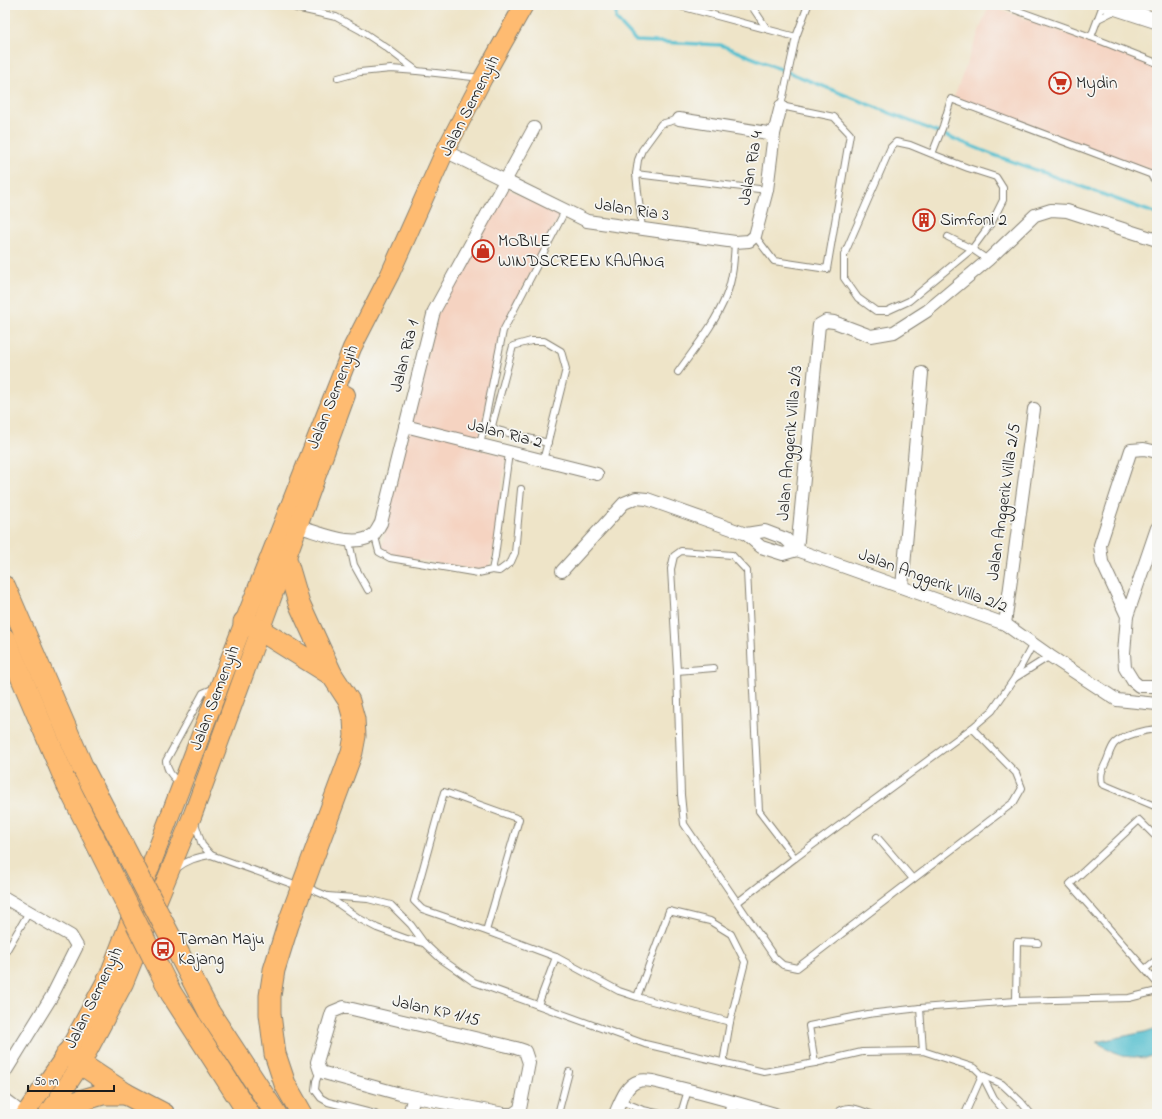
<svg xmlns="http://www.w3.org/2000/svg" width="1162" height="1119" font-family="'Indie Flower',sans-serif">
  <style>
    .built { fill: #f5d3c1 }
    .water { fill: #54bfcf; stroke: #386e76 }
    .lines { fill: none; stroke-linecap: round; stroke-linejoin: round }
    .stream { stroke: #54bfcf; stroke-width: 3.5 }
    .service-casing { stroke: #858072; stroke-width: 8 }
    .minor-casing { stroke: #858072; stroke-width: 14 }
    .tertiary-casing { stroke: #858072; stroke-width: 17 }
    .primary-casing { stroke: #858072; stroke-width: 20 }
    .motorway-casing { stroke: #858072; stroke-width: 23 }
    .service { stroke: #fff; stroke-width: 6 }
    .minor { stroke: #fff; stroke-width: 12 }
    .tertiary { stroke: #fff; stroke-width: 15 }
    .primary { stroke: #febb71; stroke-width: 18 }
    .motorway { stroke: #febb71; stroke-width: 21 }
    .motorway-bridge-casing { stroke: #858072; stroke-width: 23; stroke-linecap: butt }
    .motorway-bridge { stroke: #febb71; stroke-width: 21 }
    .labels { text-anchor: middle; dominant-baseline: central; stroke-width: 3.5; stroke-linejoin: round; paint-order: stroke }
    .poi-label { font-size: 17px; fill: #1c1c1c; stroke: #f6f6f2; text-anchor: start }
    .street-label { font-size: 17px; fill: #1c1c1c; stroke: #f6f6f2 }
  </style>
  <rect width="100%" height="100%" fill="#f6f6f2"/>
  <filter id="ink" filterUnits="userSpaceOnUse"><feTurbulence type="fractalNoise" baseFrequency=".025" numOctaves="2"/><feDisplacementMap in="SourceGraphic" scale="8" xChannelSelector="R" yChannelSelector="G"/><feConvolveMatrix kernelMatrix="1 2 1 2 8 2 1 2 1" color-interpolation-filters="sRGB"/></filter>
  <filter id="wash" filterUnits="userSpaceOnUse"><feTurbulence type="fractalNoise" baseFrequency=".012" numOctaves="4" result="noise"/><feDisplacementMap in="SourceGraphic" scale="16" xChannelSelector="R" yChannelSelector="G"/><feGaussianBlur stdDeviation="0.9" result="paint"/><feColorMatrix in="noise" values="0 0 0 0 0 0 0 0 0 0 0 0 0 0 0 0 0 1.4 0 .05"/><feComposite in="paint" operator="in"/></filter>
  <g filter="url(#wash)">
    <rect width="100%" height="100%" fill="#eee4c8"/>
    <g class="built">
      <polygon points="989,5 1157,67 1157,172 1105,154 954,97"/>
      <polygon points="506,188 560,214 501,331 477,449 506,456 493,556 489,567 477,570 390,555 381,550 408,432 438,313"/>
    </g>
    <polygon class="water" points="1157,1028 1157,1053 1146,1058 1122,1056 1096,1042 1145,1032"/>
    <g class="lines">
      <polyline class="stream" points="616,5 616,19 636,41 721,45 994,155 1157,214"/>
    </g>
  </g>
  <g filter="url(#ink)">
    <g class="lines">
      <g class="service-casing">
        <g id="service">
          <polyline points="676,5 796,37"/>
          <polyline points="751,5 767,29"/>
          <polyline points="1002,5 1091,37 1157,63"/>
          <polyline points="296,8 336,17 360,30 387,48 417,71 482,78"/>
          <polyline points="1098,19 1116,10"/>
          <polyline points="1091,37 1103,5"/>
          <polyline points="338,78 360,72 391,69 417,71"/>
          <polyline points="932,154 910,145 896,142 891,147 844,255 844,278 858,298 876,311 887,311 909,301 972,249 992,222 1003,200 1003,188 996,177 968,168 932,154 943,126 951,99 1155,176 1157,169"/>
          <polyline points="636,174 767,190"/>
          <polyline points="642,229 636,174 638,160 642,150 661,124 679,119"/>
          <polyline points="755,236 774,261 827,269 850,134 834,117 781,106 796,37 808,5"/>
          <polyline points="948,237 972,249 988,260"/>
          <path d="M678,372C695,348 715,324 726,296C733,279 734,260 735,242"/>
          <polyline points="480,445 503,331 565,211"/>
          <polyline points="543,461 566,369 561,351 544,341 531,341 513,346 492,426 497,430 548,443"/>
          <polyline points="374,533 379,552 390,558 478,573 492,570 495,556 509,453"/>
          <polyline points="349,541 354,565 368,590"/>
          <polyline points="492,570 499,571 511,562 515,553 521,489"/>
          <polyline points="677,671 714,668"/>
          <polyline points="1015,678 1050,656"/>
          <path d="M1157,729C1145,730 1124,735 1115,743C1111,747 1109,755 1107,760C1102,771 1100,773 1102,784L1157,807"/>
          <path d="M179,783C172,776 167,771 166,761L203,693L210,690L215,691"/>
          <polyline points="195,823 202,845 211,855 292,884"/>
          <polyline points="877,837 913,879"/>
          <polyline points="1157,838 1139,820 1070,884 1157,983"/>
          <polyline points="795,858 759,811 747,571 732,555 681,551 674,556 671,569 677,671 681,795 684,824 775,958 783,965 797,968 1014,802 1022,788 1016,773 972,728"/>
          <path d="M176,869C187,860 197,857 211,855"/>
          <polyline points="313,890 327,896 360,919 377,928 407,939 424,943"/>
          <polyline points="327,896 368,899 391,905 411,925 424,943 441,959 474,982 645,1044 764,1072 815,1063 862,1052 923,1051 975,1068 982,1075 994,1099 1007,1114"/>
          <polyline points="738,902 795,858 972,728 992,711 1014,679 1033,644"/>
          <polyline points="486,931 422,909 414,901 444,792 519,819 486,931 556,957 538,1005"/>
          <polyline points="5,953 29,912"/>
          <polyline points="556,957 619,991 637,997 730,1022 745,962 731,934 710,921 669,911 637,997"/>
          <polyline points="1145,969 1157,959"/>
          <polyline points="1016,1001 1017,942 1038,943"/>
          <polyline points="920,1008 923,1051"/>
          <polyline points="723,1063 730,1022"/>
          <polyline points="815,1063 809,1026 868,1014 920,1008 1016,1001 1129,998 1157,991"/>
          <polyline points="320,1071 316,1081 315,1090 321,1098 328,1102 375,1114"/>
          <polyline points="982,1075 1002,1084 1021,1102 1031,1114"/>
          <polyline points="621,1101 643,1110 661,1114"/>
          <polyline points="558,1114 569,1072"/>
          <polyline points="676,1114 682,1110 688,1090"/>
          <path d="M836,1114C847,1103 858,1110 871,1114"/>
          <polyline points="965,1114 982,1075"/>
        </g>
      </g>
      <g class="minor-casing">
        <g id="minor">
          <polyline points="679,119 774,134"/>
          <polyline points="445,151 587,221 735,242 749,241 755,236 767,190 774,134 781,106"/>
          <polyline points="1155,176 1157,176"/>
          <polyline points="405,426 597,474"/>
          <polyline points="1157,452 1144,449 1131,450 1100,545 1102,562 1127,616 1124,653 1125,668 1133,681 1139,686 1157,686"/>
          <path d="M299,527C319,532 356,550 374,534C377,531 379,526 381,523L434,311L534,128"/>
          <polyline points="746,534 765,531 786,539 797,550 1005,624 1050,656 1117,700 1157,704"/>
          <polyline points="797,550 819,325 826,321 834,322 871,336 894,332 927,311 988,260 1035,215 1051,210 1067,211 1157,240"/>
          <polyline points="562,571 624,503 636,498 647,499 746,534 761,547 783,554 797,550"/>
          <polyline points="902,587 922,373"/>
          <polyline points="1127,616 1157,528"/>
          <polyline points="1005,624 1034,409"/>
          <polyline points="5,898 71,936 77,946 52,996 5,1072"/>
          <polygon points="344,1007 516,1048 525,1051 529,1063 520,1109 513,1114 504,1114 400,1094 324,1073 320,1071 317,1062 332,1012"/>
          <polyline points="5,1100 23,1114"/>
          <polyline points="409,1114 414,1097"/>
          <path d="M615,1114C620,1103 626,1084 639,1081C647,1078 664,1084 672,1086C707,1094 741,1104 775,1114"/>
          <polyline points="730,1114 733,1102"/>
        </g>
      </g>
      <g class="tertiary-casing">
        <polyline id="tertiary" points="1108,5 1157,21"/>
      </g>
      <g class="primary-casing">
        <g id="primary">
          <polyline points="25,1114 67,1053 109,975 244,622 352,348 390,274 445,151 483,78 524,5"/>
          <polyline points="48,1114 81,1064 124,983 193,814 346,395"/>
        </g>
      </g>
      <g class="motorway-casing">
        <g id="motorway">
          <polyline points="286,559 299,603 332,675 349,701 354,719 355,736 352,752 288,925 274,970 270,996 270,1014 275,1054 285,1084 302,1114"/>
          <polyline points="5,587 83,768"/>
          <polyline points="244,622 260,630 332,675"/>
          <polyline points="5,639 67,784"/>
          <polyline points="171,993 249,1114"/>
          <polyline points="209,1012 276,1114"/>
          <polyline points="67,1053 81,1064 126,1094 164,1114"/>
          <polyline points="50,1112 66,1105 103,1094 126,1094"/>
        </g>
      </g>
      <use href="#service" class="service"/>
      <use href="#minor" class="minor"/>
      <use href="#tertiary" class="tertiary"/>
      <use href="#primary" class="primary"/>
      <use href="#motorway" class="motorway"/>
      <g class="motorway-bridge-casing">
        <g id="motorway-bridge">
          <polyline points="83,768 209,1012"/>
          <polyline points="67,784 171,993"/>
        </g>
      </g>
      <use href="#motorway-bridge" class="motorway-bridge"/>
    </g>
  </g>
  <defs>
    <g id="supermarket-ring" transform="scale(1.15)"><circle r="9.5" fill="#f6f6f2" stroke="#c8321e" stroke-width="1.5"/><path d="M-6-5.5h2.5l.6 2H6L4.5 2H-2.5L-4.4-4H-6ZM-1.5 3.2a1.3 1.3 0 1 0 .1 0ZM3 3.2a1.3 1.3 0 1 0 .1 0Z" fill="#c8321e"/></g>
    <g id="building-ring" transform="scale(1.15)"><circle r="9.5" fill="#f6f6f2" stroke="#c8321e" stroke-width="1.5"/><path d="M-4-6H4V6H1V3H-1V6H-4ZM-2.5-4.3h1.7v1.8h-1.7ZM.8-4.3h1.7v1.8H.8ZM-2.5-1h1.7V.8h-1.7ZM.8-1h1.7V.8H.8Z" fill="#c8321e"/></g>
    <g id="shop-ring" transform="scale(1.15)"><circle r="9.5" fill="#f6f6f2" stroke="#c8321e" stroke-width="1.5"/><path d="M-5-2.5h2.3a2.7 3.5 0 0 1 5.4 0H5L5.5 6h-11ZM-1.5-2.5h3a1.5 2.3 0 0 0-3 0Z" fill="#c8321e"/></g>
    <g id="bus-ring" transform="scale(1.15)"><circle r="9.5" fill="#f6f6f2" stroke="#c8321e" stroke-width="1.5"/><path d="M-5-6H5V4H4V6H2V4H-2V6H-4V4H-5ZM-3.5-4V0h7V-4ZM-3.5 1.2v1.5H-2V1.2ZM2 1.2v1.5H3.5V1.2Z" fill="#c8321e"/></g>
  </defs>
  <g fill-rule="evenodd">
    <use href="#supermarket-ring" x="1060" y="83"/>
    <use href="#building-ring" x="924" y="220"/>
    <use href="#shop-ring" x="483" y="251"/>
    <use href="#bus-ring" x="163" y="949"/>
  </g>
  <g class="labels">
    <g class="poi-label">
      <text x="1076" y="83">Mydin</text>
      <text x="940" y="220">Simfoni 2</text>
      <text x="498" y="241">MOBILE<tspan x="498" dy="20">WINDSCREEN KAJANG</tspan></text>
      <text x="178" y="939">Taman Maju<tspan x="178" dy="20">Kajang</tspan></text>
    </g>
    <g class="street-label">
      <text transform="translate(470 106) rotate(-63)">Jalan Semenyih</text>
      <text transform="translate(751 168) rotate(-80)">Jalan Ria 4</text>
      <text transform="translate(632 210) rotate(9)">Jalan Ria 3</text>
      <text transform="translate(405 356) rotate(-76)">Jalan Ria 1</text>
      <text transform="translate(333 397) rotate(-68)">Jalan Semenyih</text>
      <text transform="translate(505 434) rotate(14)">Jalan Ria 2</text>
      <text transform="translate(790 443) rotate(-85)">Jalan Anggerik Villa 2/3</text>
      <text transform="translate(1004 502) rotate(-82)">Jalan Anggerik Villa 2/5</text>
      <text transform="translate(933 581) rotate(20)">Jalan Anggerik Villa 2/2</text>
      <text transform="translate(215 698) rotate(-69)">Jalan Semenyih</text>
      <text transform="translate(94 998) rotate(-64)">Jalan Semenyih</text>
      <text transform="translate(436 1011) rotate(13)">Jalan KP 1/15</text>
    </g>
  </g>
  <rect width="1162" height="1119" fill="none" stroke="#f6f6f2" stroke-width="20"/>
  <path d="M28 1085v6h86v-6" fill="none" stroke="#1c1c1c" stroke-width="2"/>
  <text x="34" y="1085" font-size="12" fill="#1c1c1c" stroke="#f6f6f2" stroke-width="3" paint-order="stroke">50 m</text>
</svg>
